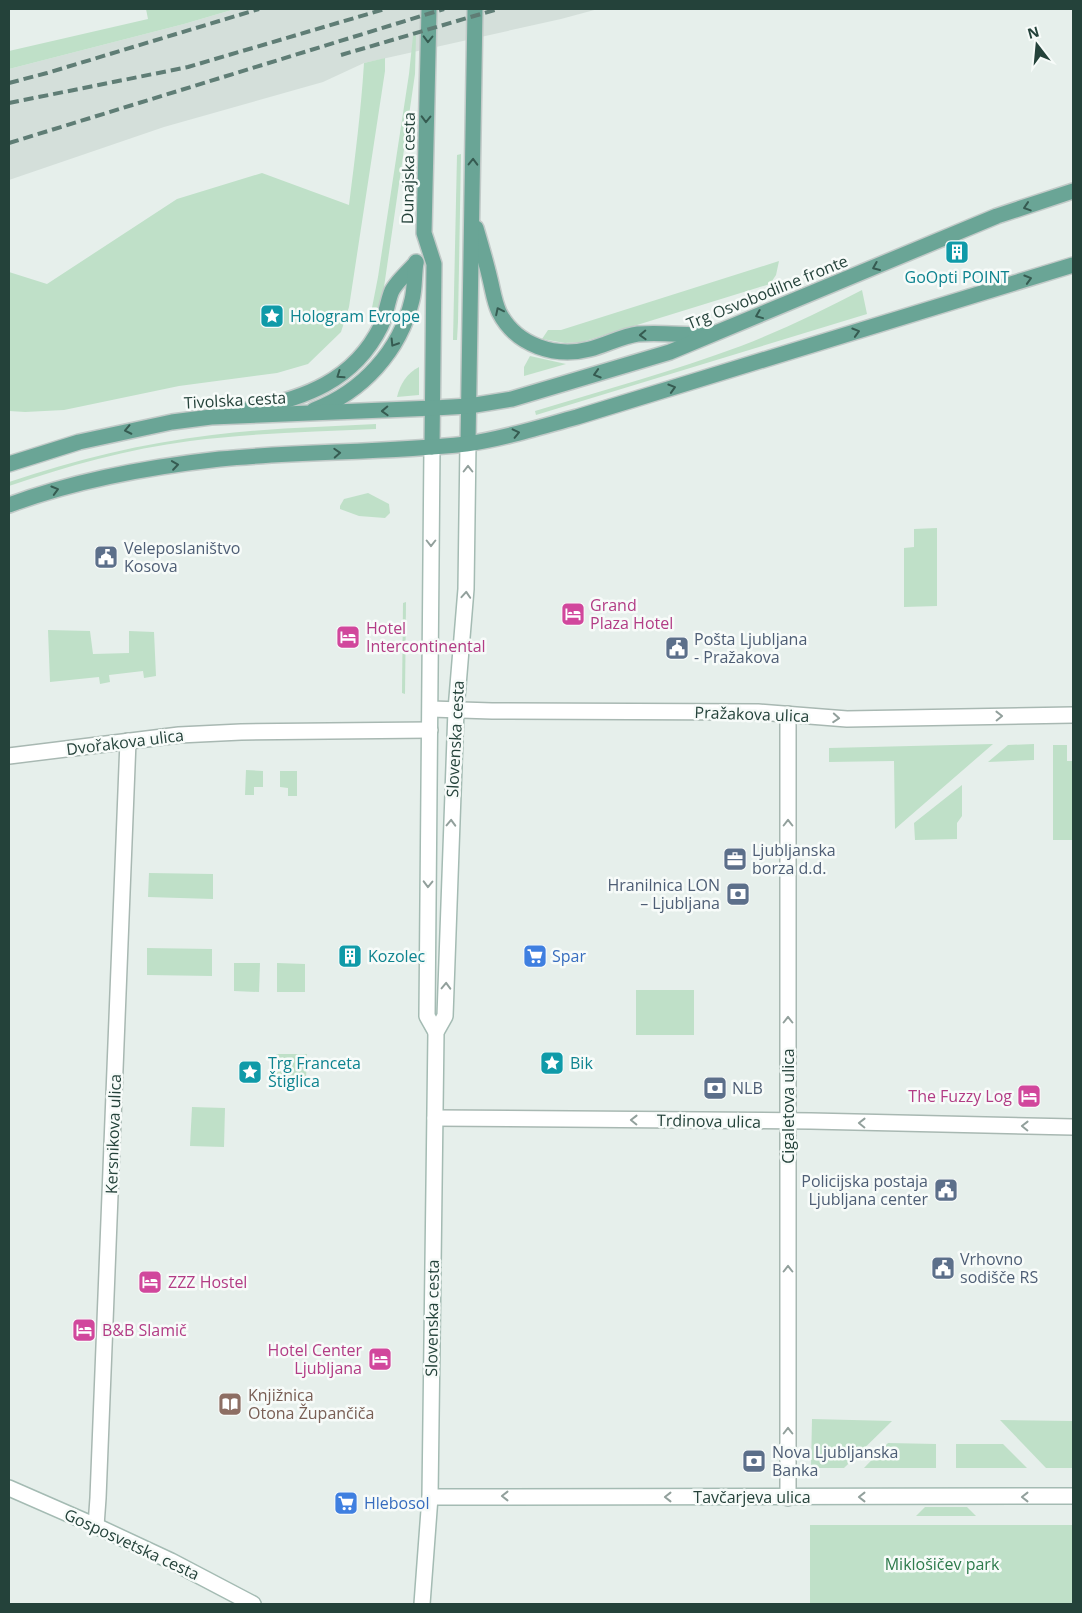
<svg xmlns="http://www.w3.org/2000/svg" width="1082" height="1613" font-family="'Open Sans',sans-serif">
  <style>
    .built { fill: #d4dfda }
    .green { fill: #bfe0c8 }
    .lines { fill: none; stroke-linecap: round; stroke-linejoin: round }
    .street-casing { stroke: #a8b8b2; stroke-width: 18 }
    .secondary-casing { stroke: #a4bbb3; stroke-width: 18 }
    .primary-casing { stroke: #c2cac8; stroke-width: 18 }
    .street { stroke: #fff; stroke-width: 15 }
    .secondary { stroke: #fff; stroke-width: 15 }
    .primary { stroke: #6aa596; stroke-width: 15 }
    .rail { stroke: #5f7d75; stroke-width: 4; stroke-dasharray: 10 5; stroke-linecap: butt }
    .oneway { stroke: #365b51 }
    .oneway2 { stroke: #92a09c }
    .labels { text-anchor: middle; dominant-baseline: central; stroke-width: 5; stroke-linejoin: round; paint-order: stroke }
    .street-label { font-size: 16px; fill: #24423a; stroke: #f7fbf9 }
    .culture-label { font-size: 16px; fill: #0d838f; stroke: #f7fbf9; text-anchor: start }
    .service-label { font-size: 16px; fill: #4e5e75; stroke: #f7fbf9; text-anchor: start }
    .hotel-label { font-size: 16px; fill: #b23c85; stroke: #f7fbf9; text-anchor: start }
    .shop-label { font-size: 16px; fill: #366cbe; stroke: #f7fbf9; text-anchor: start }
    .education-label { font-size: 16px; fill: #785e54; stroke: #f7fbf9; text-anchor: start }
    .park-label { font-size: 16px; fill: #2d7a4b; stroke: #f7fbf9 }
  </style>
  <rect width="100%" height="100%" fill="#e6efeb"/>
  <polygon class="built" points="235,9 598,9 561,19 364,63 323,82 164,127 9,180 9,69 184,24"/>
  <g class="green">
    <polygon points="146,9 235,9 184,24 9,69 9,51 148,19"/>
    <polygon points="416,35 415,74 383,294 374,321 370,318 378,277 409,74 413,36"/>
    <path d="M385,58V71L349,307L341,332L308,364L277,373L179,386L64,410L25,412L9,411V272L47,284L177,199L262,173L349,205C355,158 361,111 364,63Z"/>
    <polygon points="461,154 458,322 457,340 453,340 457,155"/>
    <polygon points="779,261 776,275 770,284 582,342 565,343 542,339 548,330 561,330"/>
    <path d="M862,290L867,314L536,415L535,411C604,390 674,371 741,346C783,330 823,310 862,290Z"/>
    <polygon points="530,356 566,364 524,376 524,367"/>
    <path d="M419,367V395L397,397C400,384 407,373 419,367Z"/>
    <path d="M376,424V429C314,432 251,433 190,441C128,449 67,466 9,486V482C75,460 143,443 212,435C266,428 322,427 376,424Z"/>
    <polygon points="368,493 389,504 390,513 385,518 359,516 340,509 340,506 344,499"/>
    <polygon points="937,528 937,606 904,607 904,548 914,547 914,529"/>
    <polygon points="406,602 405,694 402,693 403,603"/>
    <polygon points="48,630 90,631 93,654 129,653 129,631 154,632 156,676 144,678 143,671 109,675 110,682 100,684 99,677 50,682"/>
    <polygon points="993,744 895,829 894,761 829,762 829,748"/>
    <polygon points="1034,744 1034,760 988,762 1008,745"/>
    <polygon points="1053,745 1067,745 1067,761 1073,761 1073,840 1053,840"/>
    <polygon points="246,770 263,771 263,787 254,787 254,795 245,795"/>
    <polygon points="280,771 297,771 297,796 288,796 288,788 280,787"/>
    <polygon points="962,785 962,816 957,823 957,839 915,840 914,823"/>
    <polygon points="149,873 213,874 213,899 148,897"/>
    <polygon points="147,948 212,949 212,976 147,975"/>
    <polygon points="234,963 260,963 259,992 234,991"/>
    <polygon points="277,963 305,964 305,992 277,992"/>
    <rect x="636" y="990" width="58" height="45"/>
    <polygon points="276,1054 307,1054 306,1079 275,1078"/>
    <polygon points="192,1107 225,1108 224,1147 190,1146"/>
    <polygon points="812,1419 892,1421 844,1468 811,1468"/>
    <polygon points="1000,1420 1073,1421 1073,1468 1046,1468"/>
    <polygon points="888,1443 936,1444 936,1468 864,1468"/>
    <polygon points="956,1444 1003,1444 1027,1468 956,1468"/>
    <polygon points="925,1507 967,1507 976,1516 916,1516"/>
    <rect x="810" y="1525" width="263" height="79"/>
  </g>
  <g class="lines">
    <g class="street-casing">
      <g id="street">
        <polyline points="431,709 492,711 758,712 847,719 1073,715"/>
        <polyline points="788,714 788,1498"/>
        <polyline points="9,756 179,735 241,732 430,730"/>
        <polyline points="435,1118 811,1121 1073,1127"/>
        <polyline points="96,1526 98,1498 128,741"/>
      </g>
    </g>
    <g class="secondary-casing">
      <g id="secondary">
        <polyline points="432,447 427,1016 436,1032"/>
        <polyline points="9,1488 96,1526 171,1561 253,1604"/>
        <polyline points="430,1497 1073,1496"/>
        <polyline points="422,1604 430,1497 436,1032 445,1016 456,710 466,589 468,443"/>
      </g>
    </g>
    <g class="primary-casing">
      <g id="primary">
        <polyline points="429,9 424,233 434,264 432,447"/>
        <path d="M476,228C481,245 486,262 490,279C493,291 494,301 499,312C516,346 556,358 590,349C606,345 622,336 638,334C659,332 682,335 703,335"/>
        <path d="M246,410C304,399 354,381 381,326C386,315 387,304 391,293C394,284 409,271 416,263"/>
        <path d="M314,410C362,392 400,351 412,300C415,288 414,275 416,262"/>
        <polyline points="468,443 475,9"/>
        <polyline points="9,464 79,442 172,422 211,417 434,408 469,406 512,399 670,352 997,216 1073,191"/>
        <path d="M9,505C76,480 148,467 220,459C302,451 384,453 466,444C503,439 540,427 577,417L1073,265"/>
      </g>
    </g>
    <use href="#street" class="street"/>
    <use href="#secondary" class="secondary"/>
    <use href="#primary" class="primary"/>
    <g class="rail">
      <polyline points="341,55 498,9"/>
      <polyline points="9,83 47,73 259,9"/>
      <polyline points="9,103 188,67 385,9"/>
      <polyline points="9,143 444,9"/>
    </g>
  </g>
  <defs><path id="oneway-chevron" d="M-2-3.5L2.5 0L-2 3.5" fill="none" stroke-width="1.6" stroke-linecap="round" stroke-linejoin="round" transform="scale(1.25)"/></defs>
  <g class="oneway">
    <use href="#oneway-chevron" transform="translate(428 39) rotate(91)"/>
    <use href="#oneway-chevron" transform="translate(426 119) rotate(91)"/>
    <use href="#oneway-chevron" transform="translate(473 162) rotate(-89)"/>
    <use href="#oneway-chevron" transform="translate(1027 207) rotate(162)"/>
    <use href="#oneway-chevron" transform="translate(876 267) rotate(157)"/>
    <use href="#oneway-chevron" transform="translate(1028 279) rotate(-17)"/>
    <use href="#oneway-chevron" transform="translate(499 311) rotate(-116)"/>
    <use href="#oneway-chevron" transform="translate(759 315) rotate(158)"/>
    <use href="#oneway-chevron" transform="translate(856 332) rotate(-17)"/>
    <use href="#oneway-chevron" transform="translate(643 335) rotate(178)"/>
    <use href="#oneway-chevron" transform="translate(394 343) rotate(122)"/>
    <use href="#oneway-chevron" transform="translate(597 374) rotate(163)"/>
    <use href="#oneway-chevron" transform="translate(340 375) rotate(145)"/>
    <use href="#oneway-chevron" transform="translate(672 388) rotate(-17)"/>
    <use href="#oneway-chevron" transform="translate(385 411) rotate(178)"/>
    <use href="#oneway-chevron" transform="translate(128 430) rotate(168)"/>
    <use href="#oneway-chevron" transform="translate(516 433) rotate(-13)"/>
    <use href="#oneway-chevron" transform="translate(337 453) rotate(-3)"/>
    <use href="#oneway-chevron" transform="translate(175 465) rotate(-8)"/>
    <use href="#oneway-chevron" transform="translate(55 490) rotate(-16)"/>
  </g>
  <g class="oneway2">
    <use href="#oneway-chevron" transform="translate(468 469) rotate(-90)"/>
    <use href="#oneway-chevron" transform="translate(431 543) rotate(90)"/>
    <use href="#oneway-chevron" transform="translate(466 595) rotate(-86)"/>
    <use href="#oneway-chevron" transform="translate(999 716) rotate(-1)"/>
    <use href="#oneway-chevron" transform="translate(836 718) rotate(4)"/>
    <use href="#oneway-chevron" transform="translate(451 823) rotate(-88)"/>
    <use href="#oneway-chevron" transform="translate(788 823) rotate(-90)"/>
    <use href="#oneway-chevron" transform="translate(428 884) rotate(91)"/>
    <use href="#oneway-chevron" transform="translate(446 986) rotate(-88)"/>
    <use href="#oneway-chevron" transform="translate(788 1020) rotate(-90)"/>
    <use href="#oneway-chevron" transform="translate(634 1120) rotate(-179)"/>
    <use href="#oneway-chevron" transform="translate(862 1123) rotate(-179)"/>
    <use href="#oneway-chevron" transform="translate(1025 1126) rotate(-179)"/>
    <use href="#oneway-chevron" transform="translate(788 1269) rotate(-90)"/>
    <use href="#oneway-chevron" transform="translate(788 1431) rotate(-90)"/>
    <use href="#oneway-chevron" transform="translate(505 1496) rotate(-180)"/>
    <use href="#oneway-chevron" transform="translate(668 1497) rotate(-180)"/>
    <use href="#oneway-chevron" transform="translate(862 1497) rotate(180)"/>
    <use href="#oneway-chevron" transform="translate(1025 1497) rotate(180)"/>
  </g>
  <defs>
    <g id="building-square" transform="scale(1.25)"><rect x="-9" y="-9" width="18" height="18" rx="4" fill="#0f9aa8" stroke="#f7fbf9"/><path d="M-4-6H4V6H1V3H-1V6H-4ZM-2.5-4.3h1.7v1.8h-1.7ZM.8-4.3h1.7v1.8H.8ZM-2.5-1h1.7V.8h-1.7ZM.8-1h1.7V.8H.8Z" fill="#fff"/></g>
    <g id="sight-square" transform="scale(1.25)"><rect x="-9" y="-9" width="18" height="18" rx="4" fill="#0f9aa8" stroke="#f7fbf9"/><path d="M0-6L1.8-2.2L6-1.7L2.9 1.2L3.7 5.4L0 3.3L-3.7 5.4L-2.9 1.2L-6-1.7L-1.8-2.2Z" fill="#fff"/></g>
    <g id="civic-square" transform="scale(1.25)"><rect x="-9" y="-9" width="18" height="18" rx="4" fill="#5c6f8a" stroke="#f7fbf9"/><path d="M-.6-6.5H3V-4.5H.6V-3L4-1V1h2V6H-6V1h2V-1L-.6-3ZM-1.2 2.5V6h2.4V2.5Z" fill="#fff"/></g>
    <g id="hotel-square" transform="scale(1.25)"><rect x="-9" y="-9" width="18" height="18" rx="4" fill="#d1479c" stroke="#f7fbf9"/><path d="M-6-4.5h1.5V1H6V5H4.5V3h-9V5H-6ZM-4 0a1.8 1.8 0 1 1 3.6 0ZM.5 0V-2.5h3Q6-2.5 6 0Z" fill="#fff"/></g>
    <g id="office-square" transform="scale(1.25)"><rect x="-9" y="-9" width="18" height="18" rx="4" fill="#5c6f8a" stroke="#f7fbf9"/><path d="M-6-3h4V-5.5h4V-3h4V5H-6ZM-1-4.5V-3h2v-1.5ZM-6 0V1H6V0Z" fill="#fff"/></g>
    <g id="bank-square" transform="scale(1.25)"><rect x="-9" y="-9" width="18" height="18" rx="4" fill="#5c6f8a" stroke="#f7fbf9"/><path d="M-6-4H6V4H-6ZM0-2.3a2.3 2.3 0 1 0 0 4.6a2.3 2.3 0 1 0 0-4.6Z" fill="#fff"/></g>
    <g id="supermarket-square" transform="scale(1.25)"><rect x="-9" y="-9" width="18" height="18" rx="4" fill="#3f7fe0" stroke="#f7fbf9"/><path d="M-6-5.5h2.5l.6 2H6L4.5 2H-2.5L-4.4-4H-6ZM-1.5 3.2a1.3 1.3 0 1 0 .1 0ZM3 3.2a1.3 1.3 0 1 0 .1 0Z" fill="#fff"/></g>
    <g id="library-square" transform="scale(1.25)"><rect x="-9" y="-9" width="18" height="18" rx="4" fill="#8d6e63" stroke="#f7fbf9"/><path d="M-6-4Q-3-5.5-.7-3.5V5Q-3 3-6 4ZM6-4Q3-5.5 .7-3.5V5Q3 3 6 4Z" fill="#fff"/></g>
  </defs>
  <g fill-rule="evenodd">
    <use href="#building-square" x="957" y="252"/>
    <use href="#sight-square" x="272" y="316"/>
    <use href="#civic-square" x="106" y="557"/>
    <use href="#hotel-square" x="573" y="614"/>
    <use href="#hotel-square" x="348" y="637"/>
    <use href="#civic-square" x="677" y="648"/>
    <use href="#office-square" x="735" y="859"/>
    <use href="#bank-square" x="738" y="894"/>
    <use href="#building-square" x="350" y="956"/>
    <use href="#supermarket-square" x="535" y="956"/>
    <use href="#sight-square" x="552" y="1063"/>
    <use href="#sight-square" x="250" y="1072"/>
    <use href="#bank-square" x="715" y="1088"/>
    <use href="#hotel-square" x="1029" y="1096"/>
    <use href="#civic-square" x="946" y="1190"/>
    <use href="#civic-square" x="943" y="1268"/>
    <use href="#hotel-square" x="150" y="1282"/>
    <use href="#hotel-square" x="84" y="1330"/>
    <use href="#hotel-square" x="380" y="1359"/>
    <use href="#library-square" x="230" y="1404"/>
    <use href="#bank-square" x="754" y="1461"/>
    <use href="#supermarket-square" x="346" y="1503"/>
  </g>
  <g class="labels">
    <g class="street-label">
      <text transform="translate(408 168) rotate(-89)">Dunajska cesta</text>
      <text transform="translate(767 292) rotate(-22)">Trg Osvobodilne fronte</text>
      <text transform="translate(235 400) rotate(-3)">Tivolska cesta</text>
      <text transform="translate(752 714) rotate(2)">Pražakova ulica</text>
      <text transform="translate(455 739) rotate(-87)">Slovenska cesta</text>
      <text transform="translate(125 742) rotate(-7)">Dvořakova ulica</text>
      <text transform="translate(788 1106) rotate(-90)">Cigaletova ulica</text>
      <text transform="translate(709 1121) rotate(1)">Trdinova ulica</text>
      <text transform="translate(113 1134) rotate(-88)">Kersnikova ulica</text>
      <text transform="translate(432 1318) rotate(-89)">Slovenska cesta</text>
      <text x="752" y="1497">Tavčarjeva ulica</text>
      <text transform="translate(132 1544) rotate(25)">Gosposvetska cesta</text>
    </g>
    <g class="culture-label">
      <text x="957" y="277" text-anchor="middle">GoOpti POINT</text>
      <text x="290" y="316">Hologram Evrope</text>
      <text x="368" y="956">Kozolec</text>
      <text x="268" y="1063">Trg Franceta<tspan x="268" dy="18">Štiglica</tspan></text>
      <text x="570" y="1063">Bik</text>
    </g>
    <g class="service-label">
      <text x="124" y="548">Veleposlaništvo<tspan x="124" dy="18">Kosova</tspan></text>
      <text x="694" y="639">Pošta Ljubljana<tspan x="694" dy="18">- Pražakova</tspan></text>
      <text x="752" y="850">Ljubljanska<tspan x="752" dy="18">borza d.d.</tspan></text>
      <text x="720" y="885" text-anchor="end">Hranilnica LON<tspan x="720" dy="18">– Ljubljana</tspan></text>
      <text x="732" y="1088">NLB</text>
      <text x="928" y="1181" text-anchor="end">Policijska postaja<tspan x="928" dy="18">Ljubljana center</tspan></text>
      <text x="960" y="1259">Vrhovno<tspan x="960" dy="18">sodišče RS</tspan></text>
      <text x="772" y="1452">Nova Ljubljanska<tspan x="772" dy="18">Banka</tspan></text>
    </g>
    <g class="hotel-label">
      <text x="590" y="605">Grand<tspan x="590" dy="18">Plaza Hotel</tspan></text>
      <text x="366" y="628">Hotel<tspan x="366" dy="18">Intercontinental</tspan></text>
      <text x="1012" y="1096" text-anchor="end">The Fuzzy Log</text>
      <text x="168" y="1282">ZZZ Hostel</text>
      <text x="102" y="1330">B&amp;B Slamič</text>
      <text x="362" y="1350" text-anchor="end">Hotel Center<tspan x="362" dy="18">Ljubljana</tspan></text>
    </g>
    <g class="shop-label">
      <text x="552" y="956">Spar</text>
      <text x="364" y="1503">Hlebosol</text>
    </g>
    <g class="education-label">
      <text x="248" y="1395">Knjižnica<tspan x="248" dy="18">Otona Župančiča</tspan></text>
    </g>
    <g class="park-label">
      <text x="942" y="1564">Miklošičev park</text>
    </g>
  </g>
  <rect width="1082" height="1613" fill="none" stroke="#24423a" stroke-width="20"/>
  <g transform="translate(1037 45) rotate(344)" stroke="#f7fbf9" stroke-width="4" paint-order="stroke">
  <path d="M0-4L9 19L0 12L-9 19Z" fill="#24423a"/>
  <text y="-8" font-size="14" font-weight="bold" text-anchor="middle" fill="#24423a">N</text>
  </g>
</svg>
